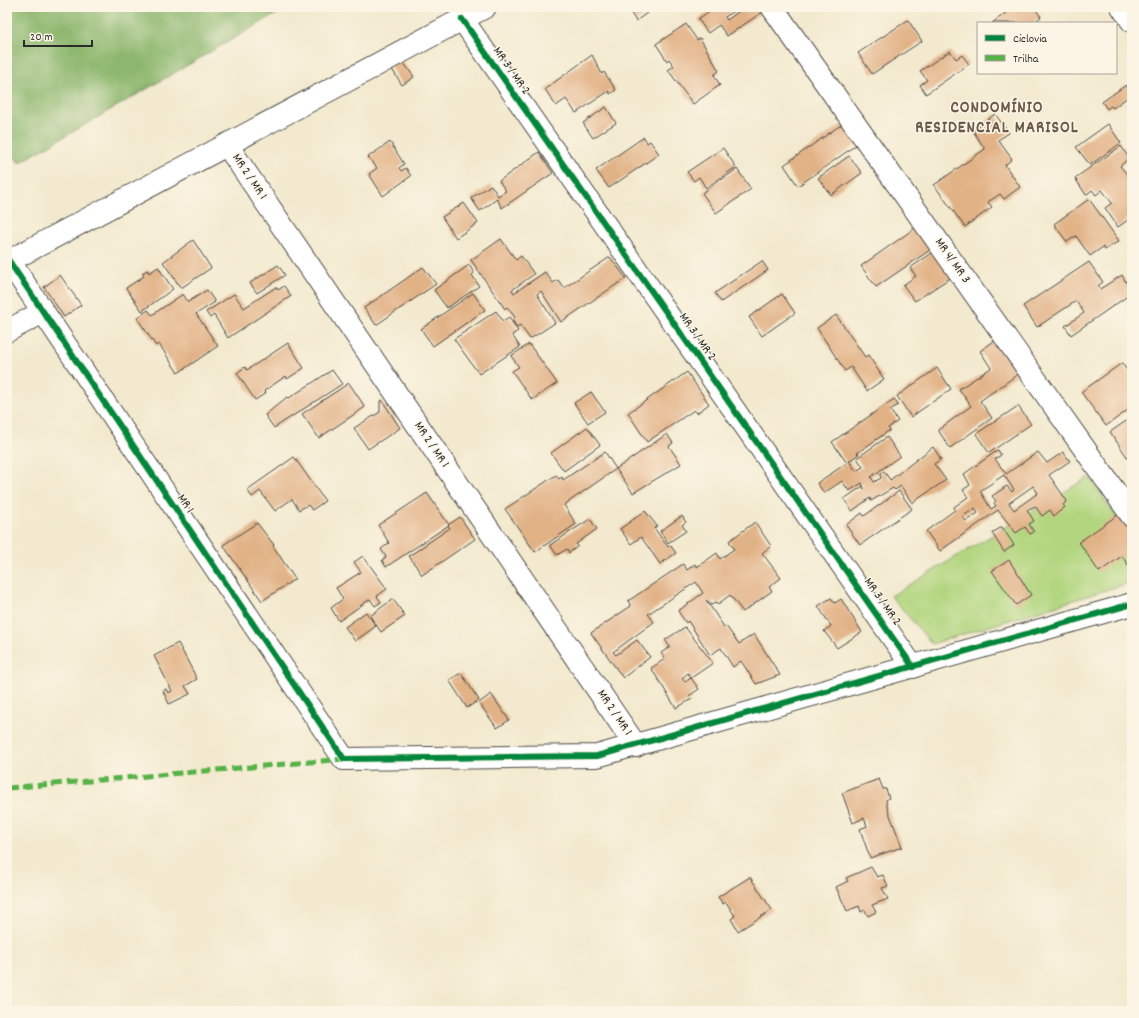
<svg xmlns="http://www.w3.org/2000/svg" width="1139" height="1018" font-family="Dekko,sans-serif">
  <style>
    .green { fill: #b2d67f; stroke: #6e8055 }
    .forest { fill: #8db76e; stroke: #5c714c }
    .building { fill: #e2b287; fill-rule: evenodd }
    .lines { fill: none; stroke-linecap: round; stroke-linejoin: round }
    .minor-casing { stroke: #494843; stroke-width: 24 }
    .minor { stroke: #fff; stroke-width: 22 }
    .quiet { stroke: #56b246; stroke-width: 5; stroke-dasharray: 10 5; stroke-linecap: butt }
    .cycleway-casing { stroke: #fcf5e5; stroke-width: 8 }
    .cycleway { stroke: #00873e; stroke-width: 6 }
    .labels { text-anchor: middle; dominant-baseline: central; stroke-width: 3; stroke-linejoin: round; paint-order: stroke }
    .street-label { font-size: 13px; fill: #2b2b2b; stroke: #fcf5e5 }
    .district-label { font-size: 17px; font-weight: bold; letter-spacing: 1px; fill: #6b5a4b; stroke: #fcf5e5 }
  </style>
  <rect width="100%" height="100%" fill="#fcf5e5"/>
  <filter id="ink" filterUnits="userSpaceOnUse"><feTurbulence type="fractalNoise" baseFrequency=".025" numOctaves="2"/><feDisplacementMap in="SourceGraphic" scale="8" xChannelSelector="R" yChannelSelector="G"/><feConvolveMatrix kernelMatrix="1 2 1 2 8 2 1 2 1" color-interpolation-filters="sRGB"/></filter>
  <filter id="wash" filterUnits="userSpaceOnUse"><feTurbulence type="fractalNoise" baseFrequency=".012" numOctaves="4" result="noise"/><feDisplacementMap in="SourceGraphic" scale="16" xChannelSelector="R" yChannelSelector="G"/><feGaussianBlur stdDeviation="0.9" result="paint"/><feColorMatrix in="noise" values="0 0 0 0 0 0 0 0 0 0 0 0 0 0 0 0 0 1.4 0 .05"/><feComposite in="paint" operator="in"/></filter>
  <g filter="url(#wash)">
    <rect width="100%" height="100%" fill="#f2e9ce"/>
    <polygon class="green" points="1089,477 1132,540 1132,582 932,644 891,596"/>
    <polygon class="forest" points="7,7 288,7 19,163 7,147"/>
    <g id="blocks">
      <g class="building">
        <polygon points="627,7 655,7 636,21"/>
        <polygon points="715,7 739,7 725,17 727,20 745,7 766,7 767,9 727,36 719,25 708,33 698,19"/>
        <polygon points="1014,7 1034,7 1041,17 1033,23 992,23"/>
        <polygon points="908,20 922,41 872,74 858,53"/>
        <polygon points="686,24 697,40 700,38 719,71 714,75 720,85 693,104 668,70 674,66 669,59 667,61 656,44"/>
        <polygon points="950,51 956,59 962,55 969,64 926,94 920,85 927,80 920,71"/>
        <polygon points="592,55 602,74 604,72 616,90 610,94 609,91 576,113 566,99 556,106 545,89"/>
        <polygon points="401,59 414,77 402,85 390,66"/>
        <polygon points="1126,85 1132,94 1113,108 1111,106 1107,109 1102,102"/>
        <polygon points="606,107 616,123 593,138 583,123"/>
        <polygon points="995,114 1009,133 998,140 1012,159 1005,165 1020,187 1004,199 1000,194 988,202 992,207 965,227 934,185 985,149 973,131"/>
        <polygon points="845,122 859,143 798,186 784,165"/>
        <polygon points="1108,124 1121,143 1090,165 1076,147"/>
        <polygon points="644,137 647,143 650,141 659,154 609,188 596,170"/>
        <polygon points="390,142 404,164 399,168 401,171 406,168 411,176 383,196 369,174 377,168 368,157"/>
        <polygon points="1121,146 1129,158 1120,166 1132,180 1132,217 1118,227 1105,208 1112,203 1102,190 1096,195 1092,190 1086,195 1075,178"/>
        <polygon points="723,148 736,167 706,188 699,177 694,181 687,172"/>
        <polygon points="539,152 553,173 502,208 497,199 480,211 471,198 491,185 498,196 506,191 499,181"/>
        <polygon points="849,156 862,173 831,195 818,178"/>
        <polygon points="737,169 751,189 716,213 702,193"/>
        <polygon points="1089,199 1119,241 1105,250 1103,247 1090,256 1076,236 1067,242 1054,224"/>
        <polygon points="464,203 478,223 456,238 442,217"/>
        <polygon points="918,226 933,248 876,287 861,266"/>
        <polygon points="501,239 516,260 521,256 534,274 512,290 514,293 545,272 553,283 558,280 564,288 610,257 626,278 561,322 541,291 537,294 555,323 530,339 520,325 517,327 512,320 515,317 507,307 505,309 471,260"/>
        <polygon points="193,240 211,268 181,288 163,262"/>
        <polygon points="935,251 953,276 915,301 903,285 916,276 910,268"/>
        <polygon points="762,261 768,270 721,302 715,293"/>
        <polygon points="1089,262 1103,282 1098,286 1100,289 1122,275 1132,293 1071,335 1065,326 1084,313 1076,301 1037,327 1023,306"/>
        <polygon points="278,265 285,275 257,293 250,283"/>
        <polygon points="469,265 474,273 472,275 479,286 447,308 434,290"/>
        <polygon points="158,267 173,289 142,311 126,288 144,276 142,273 148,270 149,273"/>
        <polygon points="423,267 436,284 376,325 364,308"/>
        <polygon points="60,275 81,305 64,317 44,287"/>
        <polygon points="284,286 291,296 228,338 214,315 210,318 206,312 234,294 244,308 276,287 278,290"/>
        <polygon points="207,290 215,302 196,314 218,346 178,373 159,344 156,346 137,318 148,310 152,315 183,294 188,302"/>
        <polygon points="473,293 485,310 433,346 421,329"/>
        <polygon points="782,294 795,313 762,336 749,317"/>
        <polygon points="496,311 503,321 509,317 518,331 512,335 520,347 479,374 454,339"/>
        <polygon points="836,315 865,357 868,355 884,379 867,391 851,367 845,371 817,328"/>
        <polygon points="997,339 1021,372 980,401 992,418 950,448 938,430 971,406 959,389 991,368 980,351"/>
        <polygon points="288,343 304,368 287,379 286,376 264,391 266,393 255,400 237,373 245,367 247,370"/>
        <polygon points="529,344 557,383 532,400 512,371 519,367 511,356"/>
        <polygon points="1122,363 1132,378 1132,407 1106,426 1081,392"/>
        <polygon points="937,368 951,389 911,417 897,396"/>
        <polygon points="332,370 342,384 274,428 265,415 287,397 289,398"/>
        <polygon points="687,372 709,404 697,413 694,410 647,442 628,413"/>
        <polygon points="349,383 365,407 319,438 302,414"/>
        <polygon points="591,392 605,412 588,423 574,403"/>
        <polygon points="894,399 898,405 890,410 898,421 888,428 890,430 857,453 859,454 849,461 856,471 863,467 857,458 887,437 900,456 871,477 874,482 881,478 880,474 884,471 890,480 933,447 941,459 934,464 946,480 912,503 901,486 895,490 893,488 871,501 870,498 852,511 844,499 863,486 864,489 862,483 849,491 842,481 824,493 817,483 847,463 832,442"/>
        <polygon points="382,400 400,428 368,449 354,428 380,412 380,401"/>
        <polygon points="1018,406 1031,424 989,453 976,434"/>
        <polygon points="1132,417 1132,464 1110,432"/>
        <polygon points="587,427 600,445 564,471 551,453"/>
        <polygon points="667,434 673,443 669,446 681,464 633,493 616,469"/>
        <path d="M998,450L1001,455L995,459L1006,474L1038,452L1047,463L1063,452L1070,461L1049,475L1067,501L1063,505L1065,507L1054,516L1050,510L1042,516L1035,506L1027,510L1034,521L1029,524L1034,532L1030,534L1025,527L1016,533L998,510L940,551L926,531L955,510L954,507L968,497L963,490L970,485L964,474ZM1004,475L1014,490L1012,492L1007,486L992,496L996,501L994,503L996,506L991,509L980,491ZM1033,486L1038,493L1014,510L1009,503ZM975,508L978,513L966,521L962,517Z"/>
        <polygon points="605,452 616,469 564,505 576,524 535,552 505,509 556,475 559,479 562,477 563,480"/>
        <polygon points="294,457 325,501 312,510 308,505 299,510 292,499 275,511 260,491 252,497 247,490"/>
        <polygon points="899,491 912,509 860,545 846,525 862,513 864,516"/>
        <polygon points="427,493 449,525 386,567 382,560 386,557 381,549 389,543 378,525"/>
        <polygon points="645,511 657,526 654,528 668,547 670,545 676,553 660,564 641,537 631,544 620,529"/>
        <polygon points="1122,512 1132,527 1132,571 1122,556 1099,572 1079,542"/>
        <polygon points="682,516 686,522 682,525 686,531 668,543 660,531"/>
        <polygon points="460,517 475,539 422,575 409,556 450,528 448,525"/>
        <polygon points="590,519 597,529 576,544 578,546 569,553 567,549 557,555 550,545"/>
        <polygon points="755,522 771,546 762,553 781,578 769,587 772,591 743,612 730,595 718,604 716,602 712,605 706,600 724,627 726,626 739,644 754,634 780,675 756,684 741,661 733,667 721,648 710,655 688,621 686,623 678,611 703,593 696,582 648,614 654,622 613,652 616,655 637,640 650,657 623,678 591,633 631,606 628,601 683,564 687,570 695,564 697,567 717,553 720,559 734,549 729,541"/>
        <polygon points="257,523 274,545 273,546 295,579 262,601 223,545"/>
        <polygon points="1002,527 1014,545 1004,552 992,533"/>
        <polygon points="363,556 387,589 377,596 381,602 375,606 370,599 339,621 331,608 343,599 336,588 361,572 354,562"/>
        <polygon points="1009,560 1031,595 1016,605 992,571"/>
        <polygon points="831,598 835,603 841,599 862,632 837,648 824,631 831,626 818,606"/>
        <polygon points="393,599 405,616 381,632 370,616"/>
        <polygon points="366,612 376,626 355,641 345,627"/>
        <polygon points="685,627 713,663 691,678 688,673 682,678 685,682 691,678 699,689 689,696 692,699 676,708 651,668 665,659 661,653 670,647 665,640"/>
        <polygon points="178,643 197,679 185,686 190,694 169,704 163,691 166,689 168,693 172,691 154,656"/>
        <polygon points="461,673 479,700 467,708 449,680"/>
        <polygon points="491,694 509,720 497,728 479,703"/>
        <polygon points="879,779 883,789 886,789 889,798 886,800 887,807 902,847 870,858 860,829 867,826 864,818 853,823 842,793"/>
        <polygon points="871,867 877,877 883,875 888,886 882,888 888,899 872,905 876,912 868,916 865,910 861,912 859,906 847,911 836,887 848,881 846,878"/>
        <polygon points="750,877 772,910 738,931 731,919 735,916 726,902 723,904 718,897"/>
      </g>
    </g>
  </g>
  <g filter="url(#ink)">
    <use href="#blocks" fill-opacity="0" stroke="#494843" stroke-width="1"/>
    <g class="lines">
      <g class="minor-casing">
        <g id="minor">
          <polyline points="772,7 1132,516"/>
          <polyline points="1122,7 1132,21"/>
          <polyline points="462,19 913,667"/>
          <polyline points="227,145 636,746"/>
          <polyline points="7,258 344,759 597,756 1132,604"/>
          <polyline points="9,261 485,7"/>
          <polyline points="7,331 43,312"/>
        </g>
      </g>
      <use href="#minor" class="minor"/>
      <polyline class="quiet" points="7,788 344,759"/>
      <g class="cycleway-casing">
        <g id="cycleway">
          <polyline points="462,19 913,667"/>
          <polyline points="7,258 344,759 597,756 1132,604"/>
        </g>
      </g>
      <use href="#cycleway" class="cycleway"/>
    </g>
  </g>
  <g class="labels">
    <g class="street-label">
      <text transform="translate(511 71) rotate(55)">MR 3 / MR 2</text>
      <text transform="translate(249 177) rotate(56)">MR 2 / MR 1</text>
      <text transform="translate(952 261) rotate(55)">MR 4/ MR 3</text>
      <text transform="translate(697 337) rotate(55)">MR 3 / MR 2</text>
      <text transform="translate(431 445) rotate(56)">MR 2 / MR 1</text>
      <text transform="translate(185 504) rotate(56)">MR 1</text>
      <text transform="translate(882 602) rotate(55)">MR 3 / MR 2</text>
      <text transform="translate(614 713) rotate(56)">MR 2 / MR 1</text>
    </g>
    <g class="district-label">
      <text x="997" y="109">CONDOMÍNIO<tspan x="997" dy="20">RESIDENCIAL MARISOL</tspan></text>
    </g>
  </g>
  <rect width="1139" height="1018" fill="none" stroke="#fcf5e5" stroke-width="24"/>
  <rect x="977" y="22" width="140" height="52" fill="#fcf5e5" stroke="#a8a49b"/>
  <rect x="985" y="35" width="20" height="6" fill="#00873e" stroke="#a8a49b"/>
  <text x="1013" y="42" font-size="12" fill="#2b2b2b">Ciclovia</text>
  <rect x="985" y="55" width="20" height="6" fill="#56b246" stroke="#a8a49b"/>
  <text x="1013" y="62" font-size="12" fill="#2b2b2b">Trilha</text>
  <path d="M24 40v6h68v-6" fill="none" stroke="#2b2b2b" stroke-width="2"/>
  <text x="30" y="40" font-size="12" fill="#2b2b2b" stroke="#fcf5e5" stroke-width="3" paint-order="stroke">20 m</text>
</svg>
